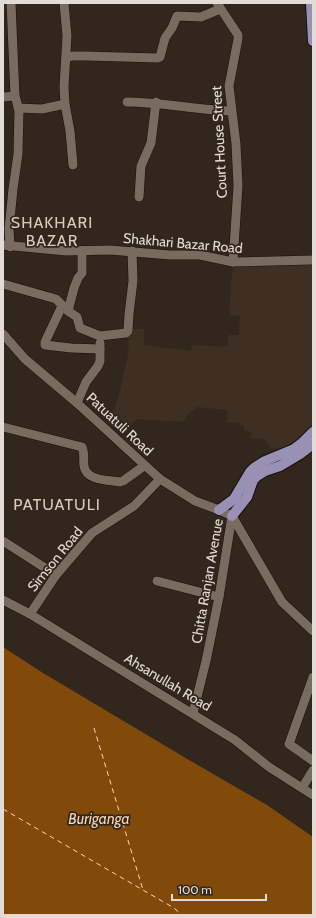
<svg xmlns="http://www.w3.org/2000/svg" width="316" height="918" font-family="Cabin,sans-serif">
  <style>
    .built { fill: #3f2f22 }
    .water { fill: #81490a }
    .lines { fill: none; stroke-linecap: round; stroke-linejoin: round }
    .ferry { stroke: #ffd6b5; stroke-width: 1; stroke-dasharray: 5 4; stroke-linecap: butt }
    .minor-casing { stroke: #190f07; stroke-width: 10 }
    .major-casing { stroke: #190f07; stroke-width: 12 }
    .minor { stroke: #786b60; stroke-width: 9 }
    .major { stroke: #9891b5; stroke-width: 10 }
    .labels { text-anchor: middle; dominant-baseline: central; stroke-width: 3.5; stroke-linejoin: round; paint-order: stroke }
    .street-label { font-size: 14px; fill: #e3dcd6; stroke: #32271d }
    .water-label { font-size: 15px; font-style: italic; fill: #ffd6b5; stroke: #32271d }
    .quarter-label { font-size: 16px; letter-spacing: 1px; fill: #dacbbf; stroke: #32271d }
  </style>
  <rect width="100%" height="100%" fill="#32271d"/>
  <polygon class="built" points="313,264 313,427 299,441 283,448 273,449 270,448 264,439 250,438 251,432 244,431 244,426 239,425 239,423 227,422 227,410 197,407 187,415 184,422 137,419 123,433 107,420 115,408 119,395 128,355 129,329 144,329 144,345 191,351 192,345 227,347 229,335 239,335 240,316 229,315 231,280 234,268 238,267"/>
  <polygon class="water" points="3,647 43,673 189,760 267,805 313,837 313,915 3,915"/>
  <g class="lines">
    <g class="ferry">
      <polyline points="94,728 143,890"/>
      <polyline points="3,809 174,908 182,915"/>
    </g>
    <g class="minor-casing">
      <g id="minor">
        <polyline points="64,3 67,36 64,87 65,104 70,131 73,165"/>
        <polyline points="217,3 238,35 238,39 229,86 236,144 238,186 233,262"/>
        <polyline points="66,58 72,56 85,56 158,58 160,57 165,38 172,28 177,16 201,17 220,9"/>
        <polyline points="3,97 15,96"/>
        <path d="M127,102C162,102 196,110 231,111"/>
        <polyline points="18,108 42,109 65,104"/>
        <polyline points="139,197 141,166 151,143 156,102"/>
        <polyline points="3,245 66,251 110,250 170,255 200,255 233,262 313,260"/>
        <polyline points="10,247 9,229 13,189 18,154 19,110 15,96 11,3"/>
        <polyline points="3,284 56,299 68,311 77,317 80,328 100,336 126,333 128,331 129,314 133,281 132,251"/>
        <polyline points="62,306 45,342 45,345 71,348 100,349"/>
        <polyline points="68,311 74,288 78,278 82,273 82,251"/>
        <polyline points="3,334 25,359 77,403 160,479 195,501 219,510 232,516"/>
        <polyline points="77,403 86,382 98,366 100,361 100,343"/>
        <path d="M3,427L82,447C85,453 83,460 84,466C86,481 108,480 120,482L123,481L144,466"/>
        <polyline points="232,516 282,602 313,631"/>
        <polyline points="3,541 56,575"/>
        <polyline points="157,581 219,597"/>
        <polyline points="3,600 30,614 235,740 269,767 313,795"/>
        <polyline points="30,614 56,575 92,533 134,506 160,479"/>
        <polyline points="313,677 289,744 313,761"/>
        <polyline points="193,713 206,661 219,597 232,516"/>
        <polyline points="302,788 313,770"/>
      </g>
    </g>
    <g class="major-casing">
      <g id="major">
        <polyline points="311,3 313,41"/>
        <polyline points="219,510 234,499 250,472 254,468 265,461 294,449 302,443 313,432"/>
        <polyline points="232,516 247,497 253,480 257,476 265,471 280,466 300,454 313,444"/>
      </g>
    </g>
    <use href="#minor" class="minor"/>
    <use href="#major" class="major"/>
  </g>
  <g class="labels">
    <g class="street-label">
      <text transform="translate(219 142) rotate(-93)">Court House Street</text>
      <text transform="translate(183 243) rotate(5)">Shakhari Bazar Road</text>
      <text transform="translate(120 424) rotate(43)">Patuatuli Road</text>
      <text transform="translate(55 559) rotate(-51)">Simson Road</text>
      <text transform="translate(207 581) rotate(-80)">Chitta Ranjan Avenue</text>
      <text transform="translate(168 682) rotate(31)">Ahsanullah Road</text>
    </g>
    <g class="water-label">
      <text x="99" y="819">Buriganga</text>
    </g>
    <g class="quarter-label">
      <text x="52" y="222">SHAKHARI<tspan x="52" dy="18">BAZAR</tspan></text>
      <text x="57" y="504">PATUATULI</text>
    </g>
  </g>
  <rect width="316" height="918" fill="none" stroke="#e3dcd6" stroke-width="8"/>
  <path d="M172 894v6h94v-6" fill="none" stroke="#e3dcd6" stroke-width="2"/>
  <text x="178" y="894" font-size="12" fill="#e3dcd6" stroke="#32271d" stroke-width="3" paint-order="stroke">100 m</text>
</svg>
